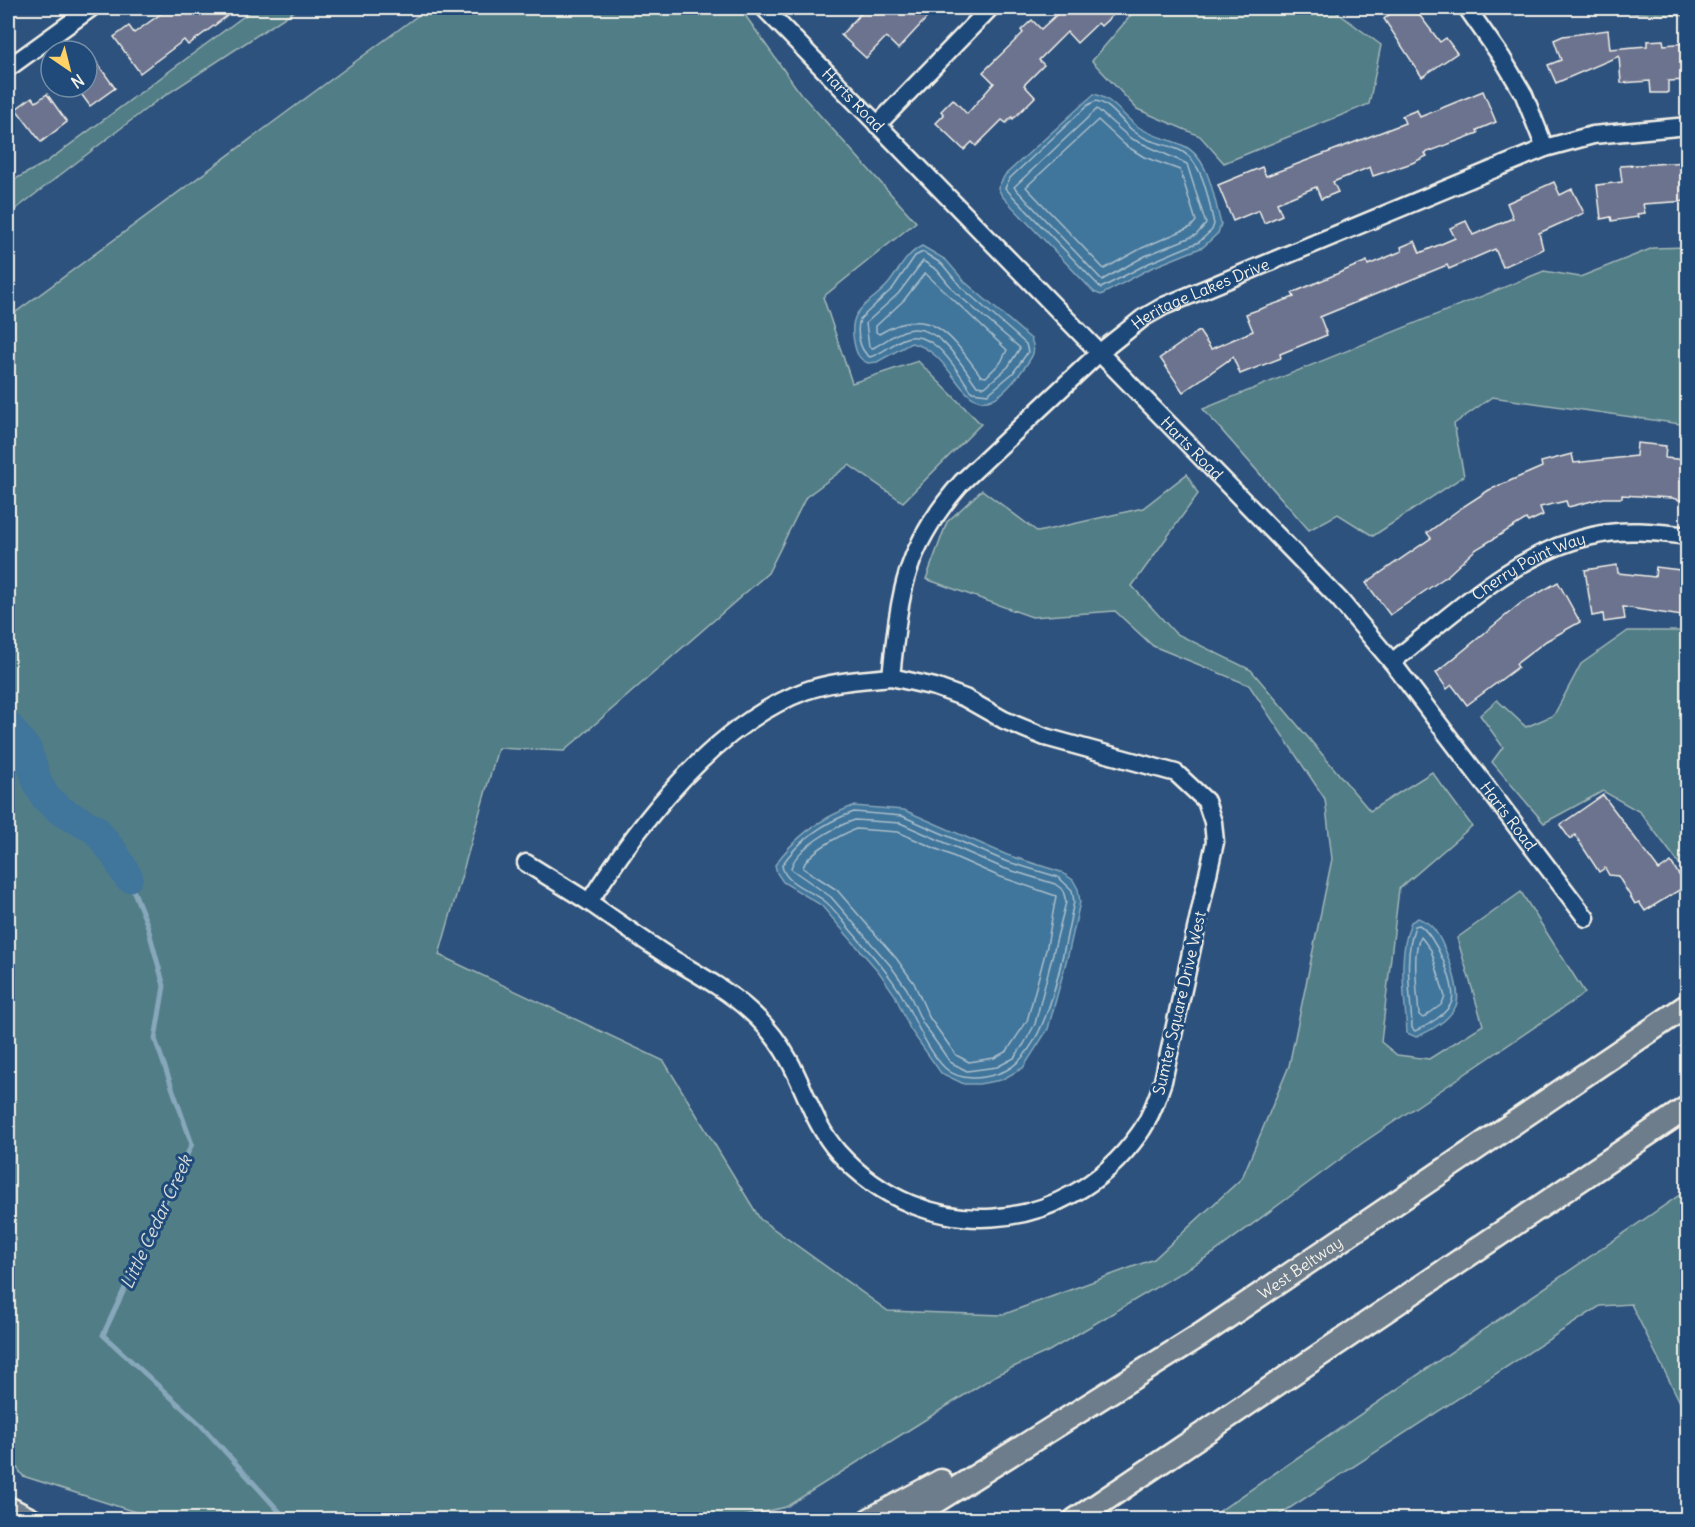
<svg xmlns="http://www.w3.org/2000/svg" width="1695" height="1527" font-family="Delius,sans-serif">
  <style>
    .green { fill: #517d86; stroke: #a2b7b7; stroke-width: 1.5 }
    .water { fill: #3f759c; stroke: #87a7ba; stroke-width: 1.5 }
    .lines { fill: none; stroke-linecap: round; stroke-linejoin: round }
    .shore { stroke: #acbfca; stroke-width: 1.5 }
    .stream { stroke: #87a7ba; stroke-width: 5 }
    .river { stroke: #3f759c; stroke-width: 30 }
    .building { fill: #6c738f; stroke: #f4f1e8; stroke-width: 1.5 }
    .minor-casing { stroke: #f4f1e8; stroke-width: 21 }
    .highway-casing { stroke: #f4f1e8; stroke-width: 27 }
    .minor { stroke: #1f4a7a; stroke-width: 16 }
    .highway { stroke: #6d7d8c; stroke-width: 22 }
    .labels { text-anchor: middle; dominant-baseline: central; stroke-width: 6; stroke-linejoin: round; paint-order: stroke }
    .street-label { font-size: 16px; fill: #f4f1e8; stroke: #1f4a7a }
    .water-label { font-size: 18px; font-style: italic; fill: #d9dedd; stroke: #1f4a7a }
  </style>
  <rect width="100%" height="100%" fill="#2e527e"/>
  <filter id="ink" filterUnits="userSpaceOnUse"><feTurbulence type="fractalNoise" baseFrequency=".0167" numOctaves="2"/><feDisplacementMap in="SourceGraphic" scale="12" xChannelSelector="R" yChannelSelector="G"/><feConvolveMatrix kernelMatrix="1 2 1 2 8 2 1 2 1" color-interpolation-filters="sRGB"/></filter>
  <g filter="url(#ink)">
    <g class="green">
      <polygon points="255,8 299,8 155,102 8,215 8,183 45,163"/>
      <polygon points="428,8 740,8 800,93 916,222 823,297 852,383 918,361 981,424 903,502 849,465 806,497 768,573 564,751 498,748 439,955 664,1061 760,1219 888,1311 1002,1315 1154,1259 1242,1178 1289,1066 1332,859 1325,799 1249,685 1153,646 1115,611 1032,617 926,579 947,522 982,490 1038,532 1143,508 1187,474 1198,494 1132,586 1175,633 1251,670 1370,811 1432,772 1472,826 1399,889 1381,1042 1397,1055 1429,1059 1483,1025 1457,938 1521,892 1585,993 1361,1144 1212,1254 1049,1351 998,1374 786,1507 728,1520 157,1519 23,1476 8,1455 8,318"/>
      <polygon points="1137,8 1331,8 1381,45 1369,104 1224,163 1200,136 1137,109 1092,61"/>
      <polygon points="1613,8 1687,8 1687,16 1614,12"/>
      <polygon points="1687,247 1687,425 1492,397 1454,424 1464,476 1373,536 1338,514 1309,530 1203,409 1544,271 1580,277 1653,248"/>
      <polygon points="1628,631 1687,631 1687,874 1640,812 1603,791 1544,823 1492,762 1503,747 1480,715 1497,700 1526,727 1554,715 1581,664"/>
      <polygon points="1687,1190 1687,1416 1631,1304 1600,1306 1273,1519 1208,1519"/>
    </g>
    <g class="water">
      <path d="M1094,94C1114,99 1121,115 1137,126C1152,137 1169,139 1184,146C1210,158 1214,200 1221,224L1218,233L1203,247L1151,268L1101,295L1094,292L1002,196L998,188L1005,175Z"/>
      <path d="M922,246L946,260L965,282L1031,339C1037,352 1032,357 1024,368C964,452 963,352 911,343L877,362L868,363C858,359 856,352 854,342C847,306 870,306 889,283C900,269 906,254 922,246Z"/>
      <path d="M853,806L904,810L1007,855L1061,872L1073,880L1078,889L1080,902L1069,951L1048,1029L1023,1068L1001,1080L979,1084H964L941,1073L910,1029L895,995L879,972L821,905L783,882L777,873L775,865C795,836 821,818 853,806Z"/>
      <path d="M1418,918C1422,920 1427,922 1430,925C1443,935 1463,992 1456,1006C1449,1020 1430,1031 1416,1037L1407,1033C1405,996 1397,957 1411,922Z"/>
    </g>
    <g class="lines">
      <g class="shore">
        <path d="M1096,101C1111,104 1120,120 1132,130C1147,143 1166,143 1183,152C1204,164 1209,203 1214,224L1212,230L1199,242L1149,263L1101,288L1005,188L1010,178L1088,105Z"/>
        <polygon points="1097,109 1130,138 1187,164 1206,224 1196,235 1145,256 1102,280 1014,187"/>
        <polygon points="1098,120 1125,145 1144,157 1180,170 1196,221 1191,227 1142,248 1104,269 1026,187"/>
        <path d="M923,252L942,264L961,287L1026,344L1028,352L1013,373L988,394L972,392C958,373 934,326 903,339C892,344 882,354 870,357C859,351 856,331 860,319L893,288L915,256Z"/>
        <path d="M923,261L937,270L956,293L1020,348L1008,367L985,387L977,386C962,366 939,322 907,330C895,333 884,342 873,348L869,347L866,323L898,294Z"/>
        <path d="M925,273L1007,350L1001,362L986,377L981,376C952,337 931,302 879,334L876,332V326L904,300Z"/>
        <path d="M854,812L902,816L1005,861L1058,877L1072,890L1074,902C1063,948 1050,1060 997,1074C980,1079 959,1081 945,1068C929,1053 912,1014 901,994C888,971 869,952 853,933C843,922 834,907 822,899C810,891 783,882 782,865C799,840 825,822 854,812Z"/>
        <path d="M855,820L900,823L1003,868L1055,884L1063,890L1066,902L1035,1024L1024,1044L1014,1058L997,1067L967,1071L950,1062L922,1022L907,989L890,965L831,897L791,869C794,849 836,826 855,820Z"/>
        <path d="M856,829L898,832L998,876L1056,896L1047,946L1027,1021L1007,1051L994,1058L969,1062L956,1055L929,1017L914,983L896,958L837,890L803,868C806,853 842,834 856,829Z"/>
        <path d="M1419,925C1434,933 1457,985 1452,1001C1448,1014 1427,1026 1415,1031L1412,1028C1411,995 1403,958 1415,926Z"/>
        <path d="M1421,937L1431,950L1445,997L1441,1005L1423,1018L1419,1015C1418,999 1411,948 1421,937Z"/>
      </g>
      <polyline class="stream" points="128,877 147,924 164,986 155,1039 192,1144 103,1335 201,1425 287,1520"/>
      <polyline class="river" points="8,726 27,750 38,784 46,798 61,811 95,829 114,853 128,877"/>
    </g>
    <g class="building">
      <polygon points="169,8 221,8 227,16 188,45 184,40 140,73 114,37 129,26 134,33"/>
      <polygon points="866,8 936,8 898,49 886,37 866,58 841,35"/>
      <polygon points="1064,8 1106,8 1113,15 1101,26 1098,23 1077,43 1067,32 1039,60 1044,65 1024,85 1035,97 1013,119 1012,117 1006,123 1002,120 976,146 972,142 964,150 936,123 944,115 941,111 953,99 967,114 994,83 983,72 1023,33 1021,30 1032,20 1041,29"/>
      <polygon points="1385,8 1414,8 1440,42 1446,38 1457,53 1422,77 1384,19 1390,14"/>
      <polygon points="1608,30 1610,49 1647,46 1647,41 1663,40 1664,45 1688,43 1688,80 1668,81 1668,92 1666,93 1651,93 1650,81 1621,83 1619,56 1556,83 1548,65 1561,60 1554,40 1563,36"/>
      <polygon points="87,49 115,88 90,106 76,87 87,87"/>
      <polygon points="1483,91 1496,122 1477,130 1478,133 1425,153 1427,156 1412,163 1373,176 1370,167 1333,182 1338,192 1321,199 1316,187 1277,203 1282,215 1264,223 1259,210 1233,221 1218,185 1262,167 1266,176 1405,123 1402,116 1417,110 1420,117"/>
      <polygon points="47,94 67,122 41,142 16,109 32,97 36,102"/>
      <polygon points="1688,162 1688,201 1643,204 1645,213 1637,214 1638,217 1612,221 1611,217 1601,219 1597,185 1622,182 1620,166"/>
      <polygon points="1554,182 1560,195 1572,189 1584,213 1539,233 1543,249 1503,267 1495,249 1449,269 1447,265 1320,317 1327,335 1280,354 1281,358 1240,374 1233,357 1183,392 1160,358 1199,331 1211,349 1253,331 1246,314 1294,297 1292,293 1367,261 1368,265 1402,251 1401,247 1415,241 1420,253 1455,238 1450,228 1466,221 1473,235 1513,218 1507,203"/>
      <polygon points="1637,443 1666,446 1665,458 1688,460 1688,502 1672,498 1622,495 1622,498 1604,498 1568,507 1566,501 1540,507 1543,515 1528,522 1526,519 1475,550 1447,576 1390,615 1366,583 1431,538 1427,533 1461,508 1489,490 1542,467 1541,462 1572,454 1574,463 1636,456"/>
      <polygon points="1617,565 1618,573 1655,577 1656,567 1688,571 1688,617 1623,607 1625,619 1604,622 1603,614 1592,616 1585,570"/>
      <polygon points="1558,582 1580,622 1546,641 1516,664 1518,667 1467,705 1452,685 1447,689 1436,673 1521,603"/>
      <polygon points="1603,795 1659,870 1671,862 1686,886 1645,911 1639,902 1635,904 1618,876 1609,875 1605,868 1599,872 1575,835 1570,839 1560,825"/>
    </g>
    <g class="lines">
      <g class="minor-casing">
        <g id="minor">
          <path id="s1" d="M764,8L1339,599L1392,662L1586,918"/>
          <polyline points="1467,8 1502,58 1524,95 1545,148"/>
          <polyline points="8,68 91,8"/>
          <polyline points="877,125 990,8"/>
          <path id="s2" d="M1392,662C1453,614 1514,553 1592,536C1623,528 1656,532 1688,536"/>
          <path d="M891,677L935,687L965,698L1004,720L1045,737L1176,773L1206,801L1213,822L1215,842L1163,1081C1157,1099 1150,1119 1139,1134C1065,1238 923,1247 838,1152C814,1125 806,1091 789,1060C779,1042 766,1025 750,1011C727,990 698,974 671,958C643,940 616,921 589,902C640,822 714,725 805,691C833,681 862,680 891,677Z"/>
          <path id="s3" d="M891,677C900,592 903,549 962,482L1099,353L1143,318L1164,306L1545,148L1593,135L1688,126"/>
          <polyline points="526,863 589,902"/>
        </g>
      </g>
      <g class="highway-casing">
        <g id="highway">
          <polyline points="8,1508 31,1520"/>
          <polyline points="869,1520 941,1481"/>
          <path id="s4" d="M906,1520L1199,1336L1688,1005"/>
          <polyline points="1075,1520 1688,1107"/>
        </g>
      </g>
      <use href="#minor" class="minor"/>
      <use href="#highway" class="highway"/>
    </g>
  </g>
  <g class="labels">
    <g class="street-label">
      <text stroke="none"><textPath href="#s1" startOffset="128">Harts Road</textPath></text>
      <text stroke="none"><textPath href="#s3" startOffset="519">Heritage Lakes Drive</textPath></text>
      <text stroke="none"><textPath href="#s1" startOffset="614">Harts Road</textPath></text>
      <text stroke="none"><textPath href="#s2" startOffset="168">Cherry Point Way</textPath></text>
      <text stroke="none"><textPath href="#s1" startOffset="1100">Harts Road</textPath></text>
      <text transform="translate(1179 1003) rotate(-77)">Sumter Square Drive West</text>
      <text stroke="none"><textPath href="#s4" startOffset="468">West Beltway</textPath></text>
    </g>
    <g class="water-label">
      <text transform="translate(156 1222) rotate(-65)">Little Cedar Creek</text>
    </g>
  </g>
  <rect width="1695" height="1527" fill="none" stroke="#1f4a7a" stroke-width="30"/>
  <rect x="15" y="15" width="1665" height="1497" fill="none" stroke="#f4f1e8" stroke-width="2" filter="url(#ink)"/>
  <g transform="translate(69 69) rotate(145)"><circle r="28" fill="#1f4a7a" stroke="#748da6" stroke-width="1.5"/>
  <path d="M0-4.5L10 22L0 15L-10 22Z" fill="#ffd166"/>
  <text y="-9" font-size="16" font-weight="bold" text-anchor="middle" fill="#f4f1e8">N</text>
  </g>
</svg>
